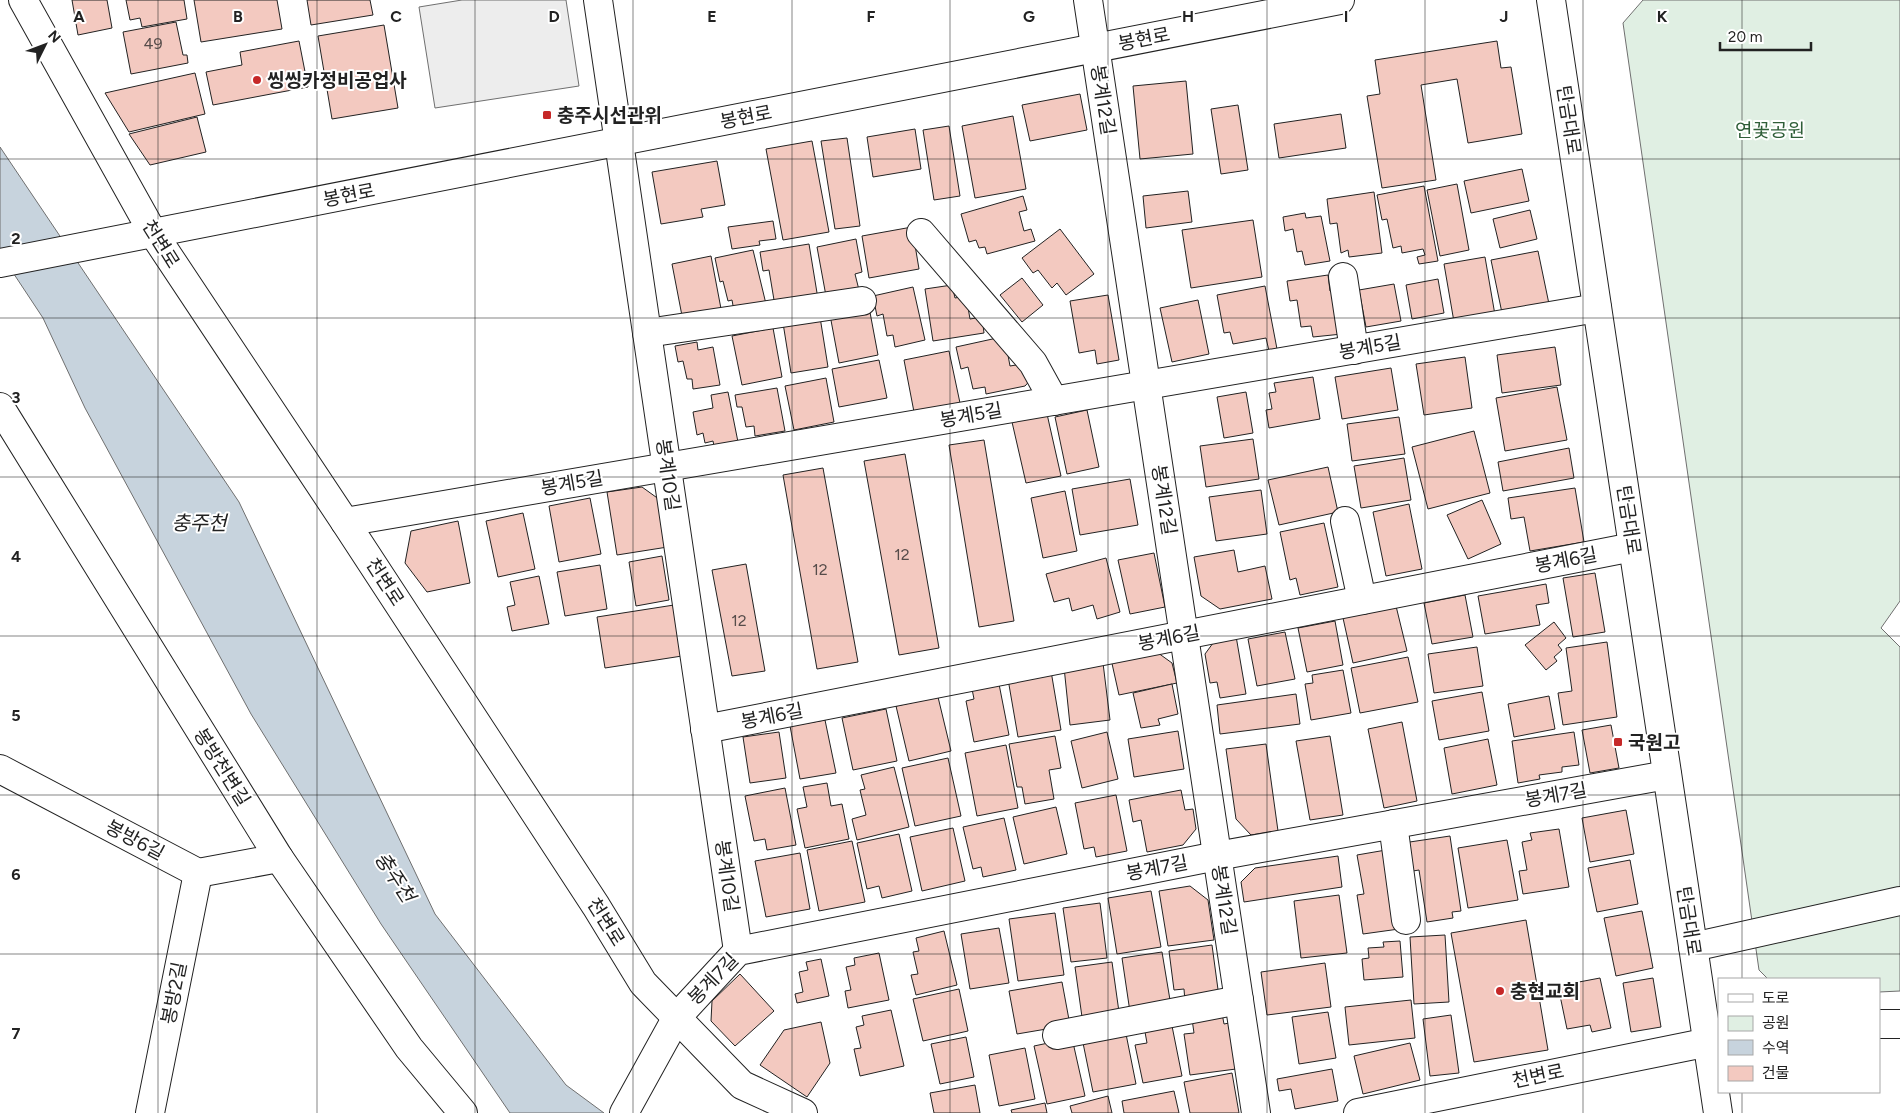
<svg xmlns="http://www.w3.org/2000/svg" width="1900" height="1113" font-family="Figtree,'Noto Sans KR',sans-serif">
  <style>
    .green { fill: #e0efe3; stroke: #6f6f6f }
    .parking { fill: #ededed; stroke: #6f6f6f }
    .water { fill: #c7d3dd; stroke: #6f6f6f }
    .building { fill: #f3c9c0; stroke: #222 }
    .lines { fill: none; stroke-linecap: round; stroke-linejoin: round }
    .minor-casing { stroke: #222; stroke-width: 30 }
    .major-casing { stroke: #222; stroke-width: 30 }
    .minor { stroke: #fff; stroke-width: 28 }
    .major { stroke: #fff; stroke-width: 28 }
    .grid { fill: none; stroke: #222; stroke-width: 1; stroke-opacity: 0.55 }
    .poi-dot { fill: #c62828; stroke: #fff; stroke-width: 2 }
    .labels { text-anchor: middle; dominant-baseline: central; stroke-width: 4; stroke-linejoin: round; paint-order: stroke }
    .number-label { font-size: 16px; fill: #564c4a }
    .street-label { font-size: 19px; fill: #222; stroke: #fff }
    .poi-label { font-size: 19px; font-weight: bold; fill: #222; stroke: #fff; text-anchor: start }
    .park-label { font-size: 19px; fill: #2f5e38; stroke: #fff }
    .water-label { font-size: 20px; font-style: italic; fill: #222; stroke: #fff }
    .grid-label { font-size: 16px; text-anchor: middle; font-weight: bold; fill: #222; stroke: #fff; stroke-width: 4; stroke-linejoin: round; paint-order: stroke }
  </style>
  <rect width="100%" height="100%" fill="#fff"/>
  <polygon class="green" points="1643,0 1900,0 1900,601 1881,628 1900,647 1900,991 1879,992 1879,979 1768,979 1759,970 1623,23"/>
  <polygon class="parking" points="462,0 566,0 579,86 435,108 419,7"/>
  <polygon class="water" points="0,147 239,502 435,914 566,1085 604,1113 510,1113 381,924 251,714 85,408 43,318 0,253"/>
  <g class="building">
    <polygon points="72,0 107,0 112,28 78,35"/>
    <polygon points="126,0 184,0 187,19 142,27 140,18 130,20"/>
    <polygon points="194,0 277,0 282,29 201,42"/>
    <polygon points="307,0 370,0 373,15 311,25"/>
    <polygon points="176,22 183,55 187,55 188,63 131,74 123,32"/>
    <polygon points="384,25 398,108 332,119 318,36"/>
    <polygon points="299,41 308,87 213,105 206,72 242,65 240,52"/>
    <polygon points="1497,41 1501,68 1511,67 1522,134 1468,143 1457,79 1421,85 1436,180 1382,188 1367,96 1380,94 1375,60"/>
    <polygon points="195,73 205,114 129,132 105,93"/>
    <polygon points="1186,81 1193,154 1140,159 1133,86"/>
    <polygon points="1080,94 1087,130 1030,141 1022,105"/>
    <polygon points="1238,105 1248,170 1221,174 1211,109"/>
    <polygon points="1341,114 1346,148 1279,158 1274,124"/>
    <polygon points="1013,116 1026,189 975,198 962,126"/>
    <polygon points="197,117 206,152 150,165 129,134"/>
    <polygon points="949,126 960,196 934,200 923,130"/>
    <polygon points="915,129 921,169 873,177 867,137"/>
    <polygon points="847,138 860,226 835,229 821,141"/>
    <polygon points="812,141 829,232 783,240 766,149"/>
    <polygon points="717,161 725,205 701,209 703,217 661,224 652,172"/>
    <polygon points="1522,169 1529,201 1471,213 1464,181"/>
    <polygon points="1457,184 1469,250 1440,256 1427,190"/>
    <polygon points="1424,186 1438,261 1419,264 1417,257 1425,255 1423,249 1402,253 1401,246 1393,248 1387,219 1382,220 1377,195"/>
    <polygon points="1188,191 1192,222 1146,228 1143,196"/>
    <polygon points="1374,192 1382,253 1349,257 1348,250 1341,253 1337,223 1330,224 1327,199"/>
    <polygon points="1023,196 1027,210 1019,212 1024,231 1031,229 1035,241 987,254 985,247 979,248 976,240 969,242 961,214"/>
    <polygon points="1530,210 1537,239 1500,248 1493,219"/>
    <polygon points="1305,213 1306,218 1321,216 1330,261 1305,265 1302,251 1297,252 1293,229 1285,231 1283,217"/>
    <polygon points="1253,220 1262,277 1191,288 1182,230"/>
    <polygon points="773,221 776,239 759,241 760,245 732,249 728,227"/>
    <polygon points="912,227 919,269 869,278 862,236"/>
    <polygon points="1060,229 1094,274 1066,295 1057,283 1052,288 1038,270 1033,273 1022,258"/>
    <polygon points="856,239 862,272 855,274 859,290 826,296 817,247"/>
    <polygon points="809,244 818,299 775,306 769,270 763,271 760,252"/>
    <polygon points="753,250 766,304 734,311 732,300 728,301 723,281 720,282 715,258"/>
    <polygon points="1538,251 1549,304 1502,313 1491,260"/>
    <polygon points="711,256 722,314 683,321 672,264"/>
    <polygon points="1485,257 1495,315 1454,322 1444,264"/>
    <polygon points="1328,275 1330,291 1337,291 1342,334 1313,337 1311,326 1301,327 1297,300 1290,301 1287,281"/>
    <polygon points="1022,278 1043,305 1022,322 1000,295"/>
    <polygon points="1438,279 1444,313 1412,319 1406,285"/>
    <polygon points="1394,284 1401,321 1366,327 1359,290"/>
    <polygon points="952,285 955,298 966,296 970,319 982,317 984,333 933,341 925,289"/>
    <polygon points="1265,286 1277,349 1269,351 1266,338 1233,344 1230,332 1224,333 1217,295"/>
    <polygon points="913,287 925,340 895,347 893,335 887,336 883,314 877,316 873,296"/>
    <polygon points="1108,295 1119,360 1097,364 1095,350 1079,353 1070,301"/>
    <polygon points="1198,300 1209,354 1172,362 1160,308"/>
    <polygon points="869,307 878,355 839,363 830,315"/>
    <polygon points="820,317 828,367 791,373 783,323"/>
    <polygon points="773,328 782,377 742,385 732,336"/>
    <polygon points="997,338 1007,350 1010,366 1022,364 1034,376 1025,386 986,394 985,387 973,389 968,367 961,369 956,347"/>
    <polygon points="697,342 698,350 713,347 720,385 693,389 692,379 687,379 683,361 678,362 675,346"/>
    <polygon points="1555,347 1561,385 1502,393 1497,355"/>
    <polygon points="949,351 960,403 914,412 904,360"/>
    <polygon points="1465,357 1472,408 1424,415 1416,364"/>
    <polygon points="879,360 887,398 839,407 832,369"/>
    <polygon points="1391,368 1398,410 1342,419 1335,377"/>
    <polygon points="1313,377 1320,419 1269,428 1266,410 1272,409 1269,393 1276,392 1274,383"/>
    <polygon points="826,378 834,422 794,430 785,386"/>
    <polygon points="1557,387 1567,440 1505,451 1496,398"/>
    <polygon points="777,388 785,431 755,436 754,426 746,427 742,407 737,407 735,395"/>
    <polygon points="728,392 739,447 715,451 713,441 705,443 703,433 697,435 693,412 713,408 711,395"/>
    <polygon points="1246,392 1253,433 1224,438 1217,397"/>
    <polygon points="1087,410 1099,467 1067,474 1055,417"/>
    <polygon points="1047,414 1061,476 1026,483 1012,422"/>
    <polygon points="1399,417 1405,454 1352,461 1347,424"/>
    <polygon points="1474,431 1490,493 1428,509 1412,447"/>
    <polygon points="1253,439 1259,479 1206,487 1200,446"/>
    <polygon points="984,440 1014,621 979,627 949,445"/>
    <polygon points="1569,448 1574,478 1503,491 1498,462"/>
    <polygon points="905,454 939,648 899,655 864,461"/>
    <polygon points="1404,458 1411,500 1361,508 1354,466"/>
    <polygon points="1328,467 1338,512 1279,525 1268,480"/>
    <polygon points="823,468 858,662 817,669 783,475"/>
    <polygon points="1130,479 1138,525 1080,535 1072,489"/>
    <polygon points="642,487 667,505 674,546 617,555 607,492"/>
    <polygon points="1575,488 1584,542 1530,551 1524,517 1511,519 1508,498"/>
    <polygon points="1261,490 1267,534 1216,541 1209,497"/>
    <polygon points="1065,491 1077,551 1043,558 1031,498"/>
    <polygon points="590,498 601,554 559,562 549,506"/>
    <polygon points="1482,500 1501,544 1468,559 1447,515"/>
    <polygon points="1409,504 1422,569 1386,576 1373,512"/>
    <polygon points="523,513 535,569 498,577 486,521"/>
    <polygon points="458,521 470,583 427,592 405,563 411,531"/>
    <polygon points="1324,523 1338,587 1300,595 1296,578 1290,580 1280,532"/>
    <polygon points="1234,550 1238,572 1265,566 1272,599 1220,609 1201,596 1194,557"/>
    <polygon points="1154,553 1165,607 1130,614 1118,560"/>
    <polygon points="662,556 669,600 636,606 629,562"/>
    <polygon points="1106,558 1120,612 1097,619 1093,605 1072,611 1069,598 1054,602 1046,574"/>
    <polygon points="746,564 765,671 732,676 712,570"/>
    <polygon points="600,565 607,609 565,616 557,572"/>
    <polygon points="1595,573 1605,632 1573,637 1563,578"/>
    <polygon points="539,576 549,624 512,631 507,607 515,605 510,582"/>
    <polygon points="1546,584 1549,603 1536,605 1540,625 1485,634 1478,596"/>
    <polygon points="1465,595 1473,637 1432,644 1424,603"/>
    <polygon points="674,605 682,656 605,668 597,617"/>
    <polygon points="1396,606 1407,651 1353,663 1343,618"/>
    <polygon points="1335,621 1343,665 1307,672 1298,628"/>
    <polygon points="1554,622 1566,638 1558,645 1562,650 1554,657 1557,661 1546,670 1525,645"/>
    <polygon points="1285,632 1295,679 1257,686 1248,639"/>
    <polygon points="1236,636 1246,694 1220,698 1217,682 1210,683 1205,654 1216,639"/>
    <polygon points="1607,642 1617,717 1563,725 1558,693 1572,691 1566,648"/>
    <polygon points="1477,647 1483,686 1434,693 1428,654"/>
    <polygon points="1154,650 1172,663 1177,683 1119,695 1111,659"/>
    <polygon points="1408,657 1418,702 1360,713 1351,668"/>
    <polygon points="1103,663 1110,720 1070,725 1064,667"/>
    <polygon points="1343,670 1351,713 1311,720 1305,684 1313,683 1312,675"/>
    <polygon points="1051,671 1061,730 1018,737 1008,679"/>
    <polygon points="999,684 1009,735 974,742 966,701 974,699 972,689"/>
    <polygon points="1172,684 1178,714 1158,719 1160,725 1141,728 1133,693"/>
    <polygon points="1482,692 1489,731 1439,740 1432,701"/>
    <polygon points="1296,694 1300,724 1220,734 1217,705"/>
    <polygon points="1549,696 1555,729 1514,737 1508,704"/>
    <polygon points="938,697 951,751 909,761 896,706"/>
    <polygon points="886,709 897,761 853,770 842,718"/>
    <polygon points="825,720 836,773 800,779 790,726"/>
    <polygon points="1402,722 1417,801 1384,808 1368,729"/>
    <polygon points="1611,725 1619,768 1590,773 1582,730"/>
    <polygon points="1178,731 1184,769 1134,777 1128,739"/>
    <polygon points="779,732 786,778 750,783 743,737"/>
    <polygon points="1107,732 1118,779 1082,788 1071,741"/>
    <polygon points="1574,732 1579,765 1562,767 1562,772 1539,775 1540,779 1518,783 1512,741"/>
    <polygon points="1055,736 1061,768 1049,770 1054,799 1025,804 1022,787 1017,787 1009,744"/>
    <polygon points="1330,736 1343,815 1310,820 1296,741"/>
    <polygon points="1488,739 1497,785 1452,794 1444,748"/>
    <polygon points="1266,744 1278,831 1251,835 1236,819 1226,749"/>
    <polygon points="1006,745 1018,808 977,816 965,753"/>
    <polygon points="948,758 961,816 915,826 902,768"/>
    <polygon points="894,767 909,827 857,840 852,819 866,815 860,790 865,789 861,775"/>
    <polygon points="827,783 831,806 842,804 849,839 805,848 797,809 807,807 803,787"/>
    <polygon points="785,788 796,845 767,850 765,839 754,841 745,796"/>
    <polygon points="1181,790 1185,810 1193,809 1196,829 1183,845 1147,852 1141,820 1133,822 1129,800"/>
    <polygon points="1116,795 1127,851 1096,857 1094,847 1084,849 1075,803"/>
    <polygon points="1056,807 1067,854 1024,864 1013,817"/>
    <polygon points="1626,810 1634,854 1590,862 1582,818"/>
    <polygon points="1004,818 1016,870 983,877 981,867 973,869 963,827"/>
    <polygon points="953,828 965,881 922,891 910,837"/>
    <polygon points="1559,829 1569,887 1523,894 1519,871 1527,870 1522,842 1532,840 1530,833"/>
    <polygon points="899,834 912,891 882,898 879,886 867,889 857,843"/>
    <polygon points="1450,836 1461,911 1452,912 1453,918 1427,922 1419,870 1407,872 1403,843"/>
    <polygon points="1507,840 1518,900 1468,908 1458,848"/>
    <polygon points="852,841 865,902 819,911 807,850"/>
    <polygon points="1386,850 1399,929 1363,934 1357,895 1364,894 1357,855"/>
    <polygon points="800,853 810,909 766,917 755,861"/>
    <polygon points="1338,856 1342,887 1244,902 1241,882 1255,868"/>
    <polygon points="1630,860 1638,904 1597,912 1588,868"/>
    <polygon points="1190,886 1208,900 1214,940 1168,946 1159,891"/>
    <polygon points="1151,891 1161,947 1117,954 1108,898"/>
    <polygon points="1339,895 1347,953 1301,958 1294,901"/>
    <polygon points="1100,903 1107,958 1071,962 1063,908"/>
    <polygon points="1642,911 1653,968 1616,976 1604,918"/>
    <polygon points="1055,913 1064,975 1018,981 1009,919"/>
    <polygon points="1526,920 1548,1050 1474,1062 1451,933"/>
    <polygon points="999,928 1009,983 970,989 961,934"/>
    <polygon points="944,931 957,985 916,995 911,975 918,974 913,952 919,951 916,938"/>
    <polygon points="1445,935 1449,1002 1414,1004 1410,937"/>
    <polygon points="1400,941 1403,977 1364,980 1362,959 1369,958 1368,948 1384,947 1383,942"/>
    <polygon points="1212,945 1219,997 1185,1002 1184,989 1174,990 1169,951"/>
    <polygon points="1162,952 1171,1006 1130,1012 1122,958"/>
    <polygon points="879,953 889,1000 848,1008 845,991 851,990 846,967 855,965 854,958"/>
    <polygon points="821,959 829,996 797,1003 795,994 803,992 799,972 808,970 806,962"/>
    <polygon points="1112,962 1119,1012 1082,1017 1075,967"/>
    <polygon points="1325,963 1331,1007 1267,1015 1261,972"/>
    <polygon points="740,974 774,1011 735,1046 711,1021 712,1001"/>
    <polygon points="1600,978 1611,1028 1592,1032 1590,1025 1567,1029 1558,986"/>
    <polygon points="1653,978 1661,1027 1631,1032 1623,983"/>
    <polygon points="1062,982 1070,1025 1017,1034 1009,991"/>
    <polygon points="959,989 968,1031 923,1041 913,999"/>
    <polygon points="1411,1000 1415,1038 1349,1045 1345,1007"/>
    <polygon points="1221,1008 1224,1024 1229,1023 1236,1069 1190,1075 1184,1034 1194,1033 1191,1012"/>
    <polygon points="891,1010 904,1066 860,1076 854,1049 861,1048 856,1027 864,1025 862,1016"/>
    <polygon points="1328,1012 1336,1058 1299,1064 1292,1017"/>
    <polygon points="1451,1015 1459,1073 1430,1076 1423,1019"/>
    <polygon points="821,1022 830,1063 807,1097 760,1065 784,1030"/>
    <polygon points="1172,1026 1182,1076 1143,1083 1135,1045 1147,1043 1145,1032"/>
    <polygon points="1125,1029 1136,1084 1093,1092 1082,1038"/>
    <polygon points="966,1037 974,1077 940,1084 931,1044"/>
    <polygon points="1072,1038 1085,1096 1047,1104 1034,1046"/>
    <polygon points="1410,1043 1420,1080 1363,1094 1354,1056"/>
    <polygon points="1025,1048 1035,1099 999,1106 989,1055"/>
    <polygon points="1332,1069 1338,1101 1295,1109 1291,1089 1279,1091 1277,1079"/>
    <polygon points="1232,1073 1239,1113 1190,1113 1184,1082"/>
    <polygon points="975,1085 980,1113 934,1113 930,1093"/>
    <polygon points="1174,1091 1179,1113 1124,1113 1122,1101"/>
    <polygon points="1108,1096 1112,1113 1072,1113 1070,1106"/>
    <polygon points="1045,1103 1047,1113 1012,1113 1011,1110"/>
  </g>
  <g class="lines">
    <g class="minor-casing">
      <g id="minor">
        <polyline points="23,0 153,233 345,522 596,906 643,983 742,1085 803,1113"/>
        <polyline points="598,0 738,951"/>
        <polyline points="1088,0 1256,1113"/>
        <polyline points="921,233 1033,363 1054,401"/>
        <polyline points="0,263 1340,0"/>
        <polyline points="1343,277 1354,350"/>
        <polyline points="647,333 862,301"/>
        <polyline points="0,407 279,858 409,1048 463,1113"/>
        <polyline points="1345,521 1362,600"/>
        <polyline points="345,522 1597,308"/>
        <polyline points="705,729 1633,547"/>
        <polyline points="0,769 198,873 279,858"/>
        <polyline points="1393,824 1406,920"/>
        <polyline points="1693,947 1900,901"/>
        <polyline points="1879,1024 1900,1024"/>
        <polyline points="1057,1035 1239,1000"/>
        <polyline points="150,1113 198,873"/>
        <polyline points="624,1113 677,1017 738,951 1217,856 1667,775"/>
        <polyline points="1358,1113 1719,1040"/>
      </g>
    </g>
    <g class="major-casing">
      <polyline id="major" points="1551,0 1718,1113"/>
    </g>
    <use href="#minor" class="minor"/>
    <use href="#major" class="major"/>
  </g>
  <path class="grid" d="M158,0V1113M317,0V1113M475,0V1113M633,0V1113M792,0V1113M950,0V1113M1108,0V1113M1267,0V1113M1425,0V1113M1583,0V1113M1742,0V979M0,159H1900M0,318H1900M0,477H1900M0,636H1900M0,795H1900M0,954H1900M1742,1092V1113"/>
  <g class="poi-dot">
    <circle cx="257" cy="80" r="5"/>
    <rect x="542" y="110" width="10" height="10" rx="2.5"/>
    <rect x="1613" y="737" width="10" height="10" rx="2.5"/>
    <circle cx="1500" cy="991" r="5"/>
  </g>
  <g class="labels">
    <g class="number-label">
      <text x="153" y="43">49</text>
      <text x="902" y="554">12</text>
      <text x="820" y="569">12</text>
      <text x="739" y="620">12</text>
    </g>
    <g class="street-label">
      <text transform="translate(1144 39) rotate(-11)">봉현로</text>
      <text transform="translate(1103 100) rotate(81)">봉계12길</text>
      <text transform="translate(746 117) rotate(-11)">봉현로</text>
      <text transform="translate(1569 120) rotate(81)">탄금대로</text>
      <text transform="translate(349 195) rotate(-11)">봉현로</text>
      <text transform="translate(161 244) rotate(58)">천변로</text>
      <text transform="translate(1370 347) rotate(-10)">봉계5길</text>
      <text transform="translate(971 415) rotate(-10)">봉계5길</text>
      <text transform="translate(668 475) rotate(82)">봉계10길</text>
      <text transform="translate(572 483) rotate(-10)">봉계5길</text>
      <text transform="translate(1164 500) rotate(81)">봉계12길</text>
      <text transform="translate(1629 520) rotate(81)">탄금대로</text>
      <text transform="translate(1566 560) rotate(-11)">봉계6길</text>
      <text transform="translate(385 582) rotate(57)">천변로</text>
      <text transform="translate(1169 638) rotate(-11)">봉계6길</text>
      <text transform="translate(772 716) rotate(-11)">봉계6길</text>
      <text transform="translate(222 767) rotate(58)">봉방천변길</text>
      <text transform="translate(1556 795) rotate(-10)">봉계7길</text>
      <text transform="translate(135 840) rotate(28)">봉방6길</text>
      <text transform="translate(1157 868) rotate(-11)">봉계7길</text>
      <text transform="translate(727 876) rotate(82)">봉계10길</text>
      <text transform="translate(1224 900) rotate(81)">봉계12길</text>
      <text transform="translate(1689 921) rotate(81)">탄금대로</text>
      <text transform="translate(606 922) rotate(58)">천변로</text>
      <text transform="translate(713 979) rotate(-46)">봉계7길</text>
      <text transform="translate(174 993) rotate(-79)">봉방2길</text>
      <text transform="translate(1538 1076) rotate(-12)">천변로</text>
    </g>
    <g class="poi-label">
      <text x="267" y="80">씽씽카정비공업사</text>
      <text x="557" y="115">충주시선관위</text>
      <text x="1628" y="742">국원고</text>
      <text x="1510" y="991">충현교회</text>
    </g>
    <g class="park-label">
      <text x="1770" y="130">연꽃공원</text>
    </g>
    <g class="water-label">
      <text x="199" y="523">충주천</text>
      <text transform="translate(395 877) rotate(57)">충주천</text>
    </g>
  </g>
  <g class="grid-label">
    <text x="79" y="22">A</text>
    <text x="238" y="22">B</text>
    <text x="396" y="22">C</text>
    <text x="554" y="22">D</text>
    <text x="712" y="22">E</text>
    <text x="871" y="22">F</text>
    <text x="1029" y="22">G</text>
    <text x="1188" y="22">H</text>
    <text x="1346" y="22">I</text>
    <text x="1504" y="22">J</text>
    <text x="1662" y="22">K</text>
    <text x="16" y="244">2</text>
    <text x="16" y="403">3</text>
    <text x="16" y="562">4</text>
    <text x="16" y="721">5</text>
    <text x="16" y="880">6</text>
    <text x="16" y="1039">7</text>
  </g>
  <rect x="1718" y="978" width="162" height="115" fill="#ffffff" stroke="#a7a7a7"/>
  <rect x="1728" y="994" width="25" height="8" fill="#ffffff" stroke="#a7a7a7"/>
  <text x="1762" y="1003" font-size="15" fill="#222222">도로</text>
  <rect x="1728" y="1016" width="25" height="15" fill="#e0efe3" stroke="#a7a7a7"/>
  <text x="1762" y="1028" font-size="15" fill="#222222">공원</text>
  <rect x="1728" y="1040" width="25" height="15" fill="#c7d3dd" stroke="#a7a7a7"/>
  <text x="1762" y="1053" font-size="15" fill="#222222">수역</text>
  <rect x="1728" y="1066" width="25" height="15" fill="#f3c9c0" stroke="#a7a7a7"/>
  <text x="1762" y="1078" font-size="15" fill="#222222">건물</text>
  <g transform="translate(45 45) rotate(48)" stroke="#ffffff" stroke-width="4" paint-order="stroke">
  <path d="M0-4L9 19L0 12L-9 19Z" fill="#222222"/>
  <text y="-8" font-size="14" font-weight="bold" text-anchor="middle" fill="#222222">N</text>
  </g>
  <path d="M1720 42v8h91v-8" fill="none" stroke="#222222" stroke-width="2.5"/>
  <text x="1728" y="42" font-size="15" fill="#222222" stroke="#ffffff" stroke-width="4" paint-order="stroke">20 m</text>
</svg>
